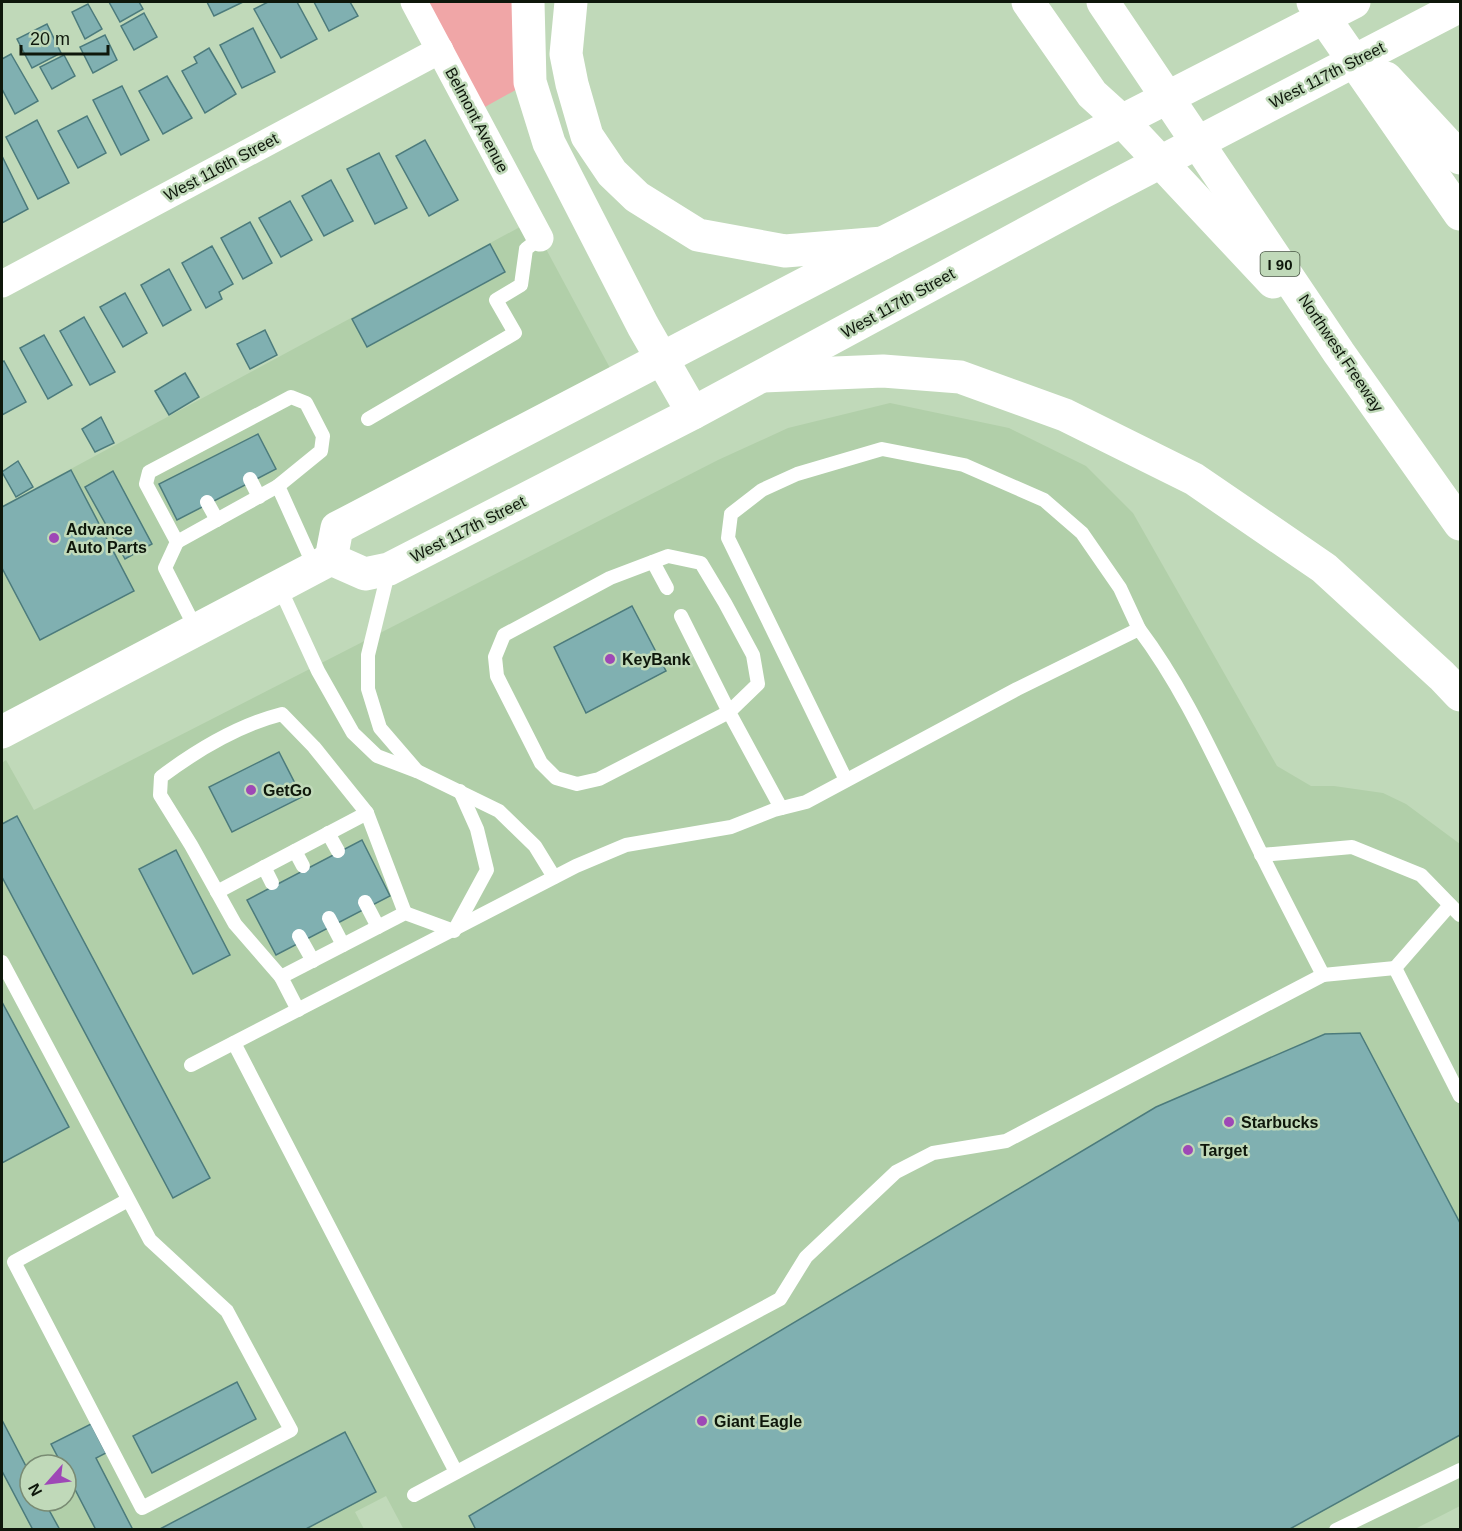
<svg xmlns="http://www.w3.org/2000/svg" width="1462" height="1531" font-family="Arial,sans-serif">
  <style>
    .built { fill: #b1cfa9; fill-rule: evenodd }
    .green { fill: #f0a6a7 }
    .building { fill: #80b0b1; stroke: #4c7b7c; stroke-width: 1.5 }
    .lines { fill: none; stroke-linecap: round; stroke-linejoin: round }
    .lane { stroke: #fff; stroke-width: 14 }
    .street { stroke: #fff; stroke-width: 27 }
    .secondary { stroke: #fff; stroke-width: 33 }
    .highway { stroke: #fff; stroke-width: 33 }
    .poi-dot { fill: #9e48b6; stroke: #c0d9b9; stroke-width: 2 }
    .labels { text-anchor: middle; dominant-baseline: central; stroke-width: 5; stroke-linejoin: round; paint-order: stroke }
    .shield { fill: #c0d9b9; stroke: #43513f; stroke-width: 1.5 }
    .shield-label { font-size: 15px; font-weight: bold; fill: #0e170b }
    .street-label { font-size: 16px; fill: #0e170b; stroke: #c0d9b9 }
    .poi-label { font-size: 16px; font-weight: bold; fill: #0e170b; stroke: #c0d9b9; text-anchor: start }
  </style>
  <rect width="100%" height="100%" fill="#c0d9b9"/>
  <g class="built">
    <polygon points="531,221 617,381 338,528 331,559 2,733 2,506"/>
    <path d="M890,403L1009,428L1086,466L1133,513L1277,766L1311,786H1334L1383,793L1406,804L1460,844V1506L1415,1529L404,1530L386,1496L355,1512L364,1529L2,1530V763L6,760L34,810L718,460L788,428ZM30,1465H66V1501H30Z"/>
  </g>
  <polygon class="green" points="414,2 528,2 530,82 474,113"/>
  <g class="building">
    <polygon points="109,2 139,2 143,9 120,22"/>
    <polygon points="207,2 243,2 214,16"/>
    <polygon points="268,2 297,2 317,39 281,58 254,9"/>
    <polygon points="314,2 350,2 358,16 329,31"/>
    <polygon points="88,4 102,29 85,39 72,12"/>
    <polygon points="144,13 157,37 134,50 121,26"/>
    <polygon points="47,24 61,53 32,68 17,39"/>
    <polygon points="253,28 275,72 242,88 220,45"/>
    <polygon points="105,35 117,60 93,73 80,47"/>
    <polygon points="209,48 236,94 205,113 182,71 197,63 194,57"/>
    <polygon points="11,54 38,101 15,114 2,89 2,59"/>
    <polygon points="64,55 75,76 52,89 40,67"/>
    <polygon points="167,76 192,118 163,134 139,91"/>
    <polygon points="122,86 149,140 121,155 93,100"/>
    <polygon points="87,116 106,153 78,168 58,131"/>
    <polygon points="37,120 69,183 38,199 6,137"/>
    <polygon points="425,140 458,200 429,216 396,156"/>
    <polygon points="379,153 407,208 375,224 347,169"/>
    <polygon points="2,156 28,209 2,223"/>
    <polygon points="331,180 353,221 324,236 302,196"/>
    <polygon points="290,201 312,240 281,257 259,218"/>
    <polygon points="250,222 272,263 243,279 221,238"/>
    <polygon points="490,244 505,272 367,347 352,319"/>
    <polygon points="212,246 233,284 219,292 222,299 206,308 182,263"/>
    <polygon points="169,269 191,310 163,326 141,285"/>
    <polygon points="125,293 147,333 123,347 100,307"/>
    <polygon points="84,317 115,372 90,385 60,331"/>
    <polygon points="265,330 277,355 250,369 237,344"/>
    <polygon points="44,335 72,385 48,399 20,348"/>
    <polygon points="4,361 26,402 2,415 2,362"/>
    <polygon points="185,373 199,397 169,415 155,391"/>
    <polygon points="101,417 114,443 95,452 82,429"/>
    <polygon points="258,434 276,469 177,520 159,484"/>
    <polygon points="18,461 33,487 16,497 2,472"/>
    <polygon points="71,470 134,591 40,640 2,568 2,507"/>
    <polygon points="113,471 152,544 125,559 85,487"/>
    <polygon points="632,606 666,671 586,713 554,647"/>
    <polygon points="279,752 302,797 232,832 209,787"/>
    <polygon points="17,816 210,1178 173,1198 2,877 2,824"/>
    <polygon points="362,840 390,896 276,955 247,900"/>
    <polygon points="176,850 230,955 193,974 139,869"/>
    <polygon points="2,1002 69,1127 2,1163"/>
    <polygon points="1360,1033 1460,1223 1460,1435 1288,1530 476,1530 469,1516 1156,1107 1325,1034"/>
    <polygon points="237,1382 256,1419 152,1473 133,1436"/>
    <polygon points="2,1420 30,1474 30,1501 44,1501 60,1530 33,1530 2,1471"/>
    <polygon points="91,1424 106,1453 96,1458 133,1530 96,1530 66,1472 66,1465 62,1465 51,1444"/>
    <polygon points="345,1432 376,1492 304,1530 158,1530"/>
  </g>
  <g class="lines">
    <g class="lane">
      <polyline points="368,419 515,333 496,300 521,285 526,249 540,238"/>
      <polyline points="250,479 259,497"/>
      <polyline points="207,502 217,520"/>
      <polyline points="177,542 278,486"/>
      <polyline points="653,562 667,588"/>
      <polyline points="389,569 368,655 368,689 380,728 417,771"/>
      <polyline points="279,586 318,671 353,733 377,756 419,772 499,811 535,846 554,877"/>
      <polyline points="681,616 729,712 758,684 753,655 725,603 701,563 668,556 610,578 504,635 495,657 497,676 541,763 556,778 577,784 599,779 729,712 781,808"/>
      <polyline points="196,629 165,568 177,542 146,484 149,472 291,397 306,403 323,436 321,451 278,486 315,568"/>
      <polyline points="846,780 728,538 731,514 762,490 797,474 882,449 964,465 1044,500 1082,533 1120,588 1139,629"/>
      <polyline points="328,833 338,851"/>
      <polyline points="295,851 303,866"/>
      <polyline points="1261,855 1352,847 1421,875 1460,915"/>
      <polyline points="264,867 272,883"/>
      <polyline points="217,892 367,813"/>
      <polyline points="365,902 378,927"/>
      <polyline points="329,918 343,945"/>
      <polyline points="455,929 487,870 477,829 460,791"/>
      <polyline points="299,936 313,961"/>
      <polyline points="2,962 150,1240 227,1311 291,1430 142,1508 14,1262 128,1200"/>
      <polyline points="1395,968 1450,905"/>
      <polyline points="1323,975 1395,968 1460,1096"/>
      <path d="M281,977L235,924L191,845L160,795L161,777C197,750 239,725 282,714L314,747L367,813L405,913"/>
      <polyline points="298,1010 281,977 405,913 454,931"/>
      <polyline points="234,1043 456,1472"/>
      <path d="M191,1065L576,866L626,845L731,827L774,810L806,802L1017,689L1139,629C1182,686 1212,753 1243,816C1268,870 1296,922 1323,975L1006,1141L933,1153L896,1172L806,1257L780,1299L414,1495"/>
      <polyline points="1336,1530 1460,1470"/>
    </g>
    <g class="street">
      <polyline points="414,2 540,238"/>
      <polyline points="2,284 440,50"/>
    </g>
    <g class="secondary">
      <polyline points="331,559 365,574 389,569 693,413 1101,193 1460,6"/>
      <polyline points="331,559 337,528 883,243 1354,2"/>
      <polyline points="2,732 331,559"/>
    </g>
    <g class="highway">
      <polyline points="528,2 530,82 549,143 643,326 693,413"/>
      <polyline points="571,2 566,54 572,84 587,136 612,173 637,197 698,235 785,251 883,243"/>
      <polyline points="1028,2 1092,94 1124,123 1273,282"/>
      <polyline points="1103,2 1339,353 1460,524"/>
      <polyline points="1313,2 1460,214"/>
      <polyline points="1386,78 1460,158"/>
      <polyline points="763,376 883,371 960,377 1065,415 1194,479 1324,568 1442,676 1460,695"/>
    </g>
  </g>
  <g class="poi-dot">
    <circle cx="54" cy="538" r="6"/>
    <circle cx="610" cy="659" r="6"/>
    <circle cx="251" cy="790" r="6"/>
    <circle cx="1229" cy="1122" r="6"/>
    <circle cx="1188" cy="1150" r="6"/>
    <circle cx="702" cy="1421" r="6"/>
  </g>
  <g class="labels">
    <rect class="shield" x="1260.5" y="252" width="39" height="24" rx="4.5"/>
    <g class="shield-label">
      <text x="1280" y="264">I 90</text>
    </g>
    <g class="street-label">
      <text transform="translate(1327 75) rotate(-27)">West 117th Street</text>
      <text transform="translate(477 120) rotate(62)">Belmont Avenue</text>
      <text transform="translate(221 167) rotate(-28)">West 116th Street</text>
      <text transform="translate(898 303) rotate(-29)">West 117th Street</text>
      <text transform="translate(1341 353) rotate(56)">Northwest Freeway</text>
      <text transform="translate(468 529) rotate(-27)">West 117th Street</text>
    </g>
    <g class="poi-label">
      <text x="66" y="529">Advance<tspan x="66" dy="18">Auto Parts</tspan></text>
      <text x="622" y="659">KeyBank</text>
      <text x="263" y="790">GetGo</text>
      <text x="1241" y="1122">Starbucks</text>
      <text x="1200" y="1150">Target</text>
      <text x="714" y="1421">Giant Eagle</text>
    </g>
  </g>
  <rect width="1462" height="1531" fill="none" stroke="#0e170b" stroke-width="6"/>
  <g transform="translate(48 1483) rotate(242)"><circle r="28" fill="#c0d9b9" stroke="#798b73" stroke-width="1.5"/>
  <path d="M0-4.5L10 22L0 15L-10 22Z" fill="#9e48b6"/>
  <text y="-9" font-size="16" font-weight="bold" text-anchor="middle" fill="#0e170b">N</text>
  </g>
  <path d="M21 45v9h87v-9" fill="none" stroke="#0e170b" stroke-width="3"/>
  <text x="30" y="45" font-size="18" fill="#0e170b" stroke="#c0d9b9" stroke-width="4.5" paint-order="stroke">20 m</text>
</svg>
